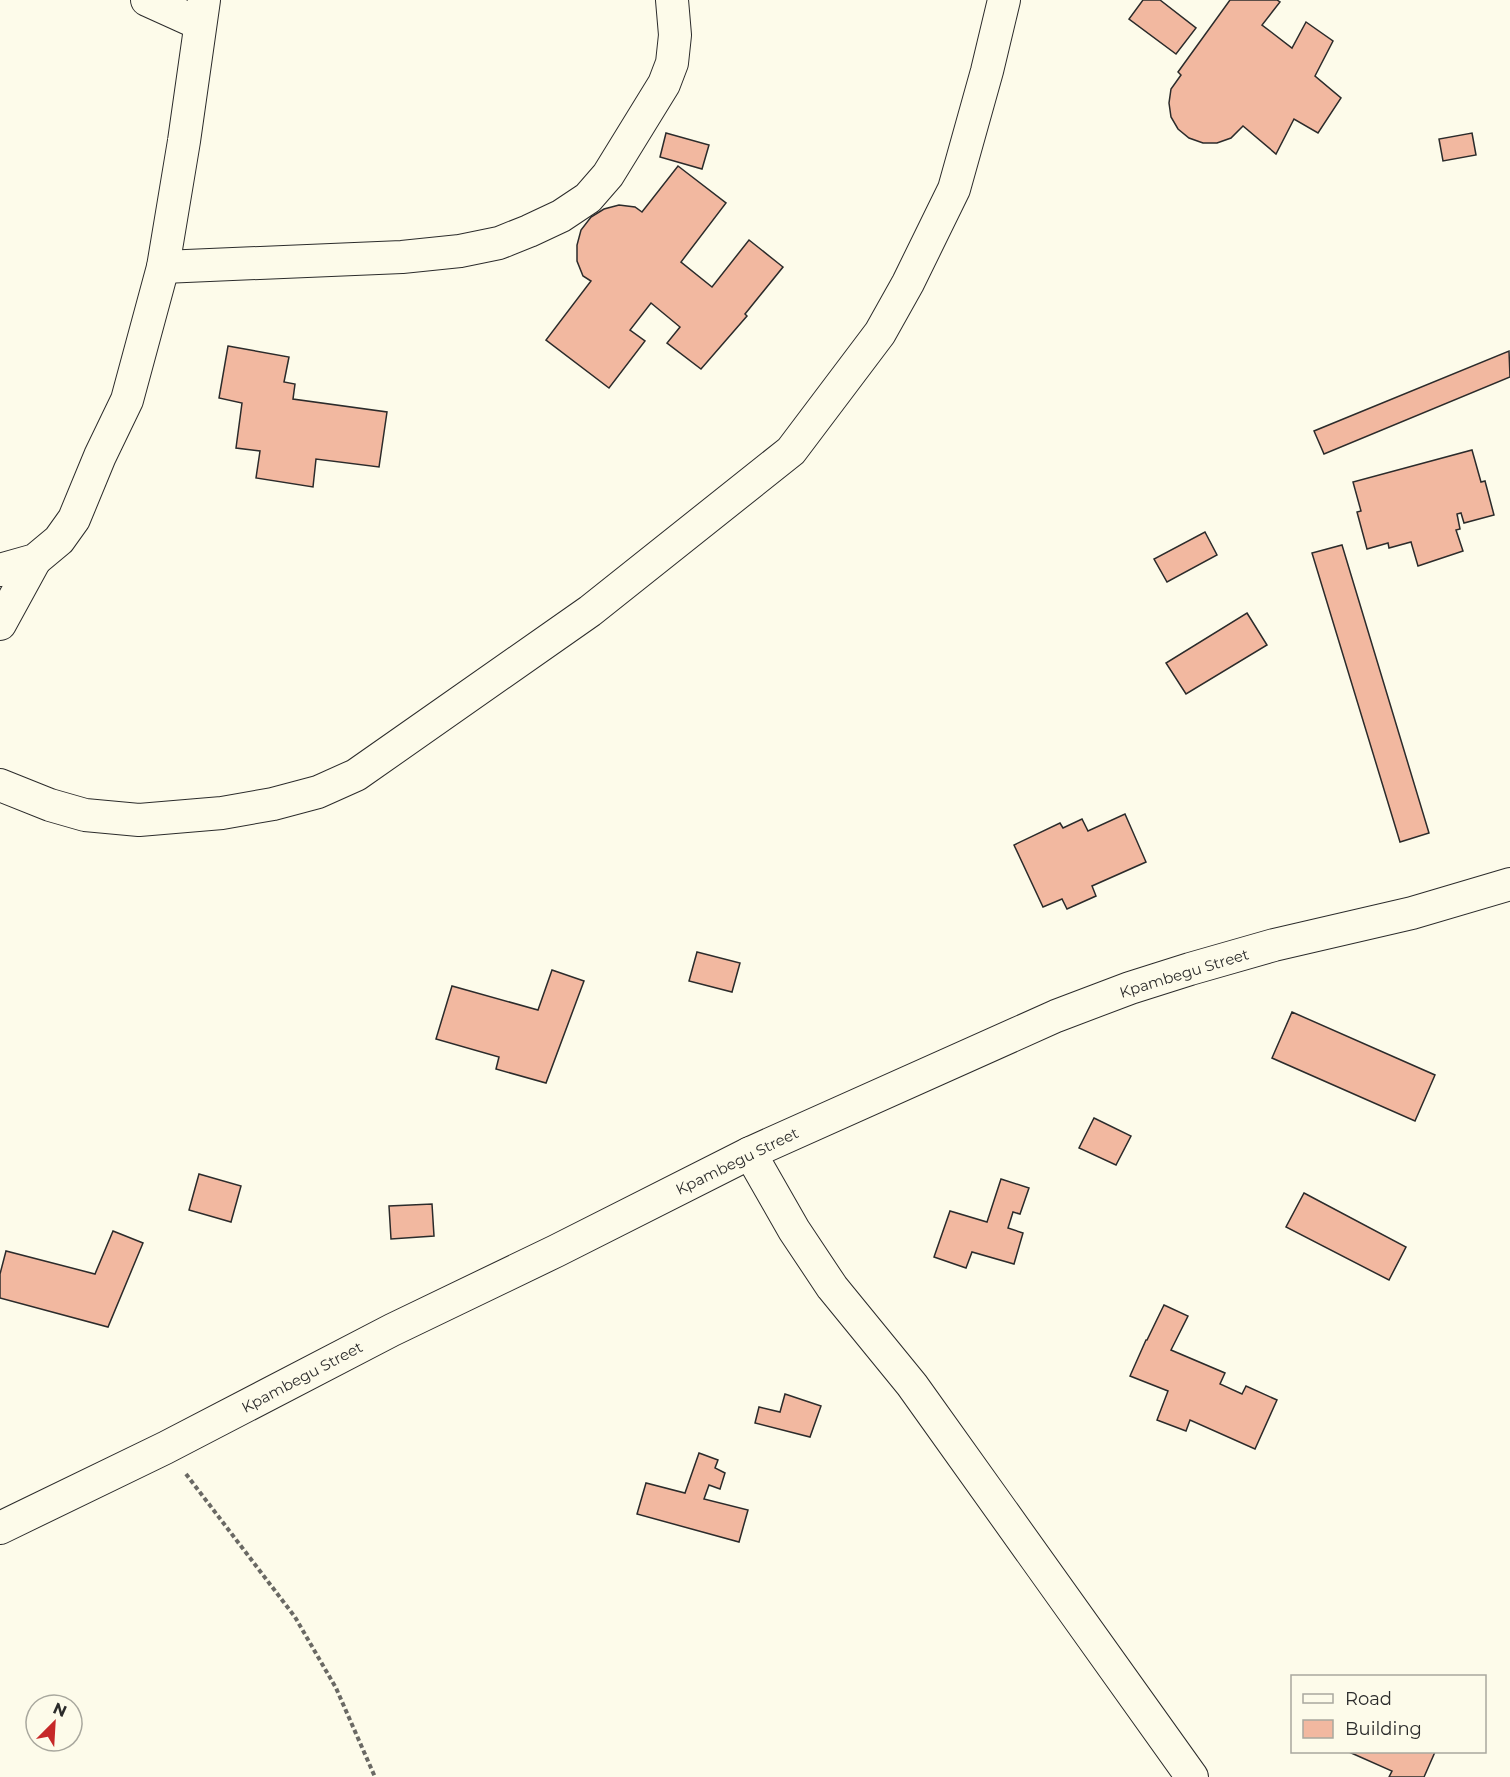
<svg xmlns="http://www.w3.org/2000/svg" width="1510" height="1777" font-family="Montserrat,sans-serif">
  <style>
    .building { fill: #f2b8a0; stroke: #2b2b2b; stroke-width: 1.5 }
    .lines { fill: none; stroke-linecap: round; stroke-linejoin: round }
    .street-casing { stroke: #2b2b2b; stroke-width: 34 }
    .path { stroke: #6a6964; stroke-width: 4; stroke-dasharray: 4.5 3; stroke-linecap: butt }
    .street { stroke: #fdfbea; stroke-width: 32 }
    .labels { text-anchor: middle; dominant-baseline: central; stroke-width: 4.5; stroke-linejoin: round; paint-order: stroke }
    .street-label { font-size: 15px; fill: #2b2b2b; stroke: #fdfbea }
  </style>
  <rect width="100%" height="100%" fill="#fdfbea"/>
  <g class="building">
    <polygon points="1143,0 1160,0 1196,28 1176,54 1129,19"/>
    <polygon points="1230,0 1277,0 1280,2 1262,25 1292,48 1306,22 1333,41 1315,76 1341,98 1318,133 1294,119 1276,154 1243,126 1231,138 1217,143 1203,143 1189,138 1178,129 1171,117 1169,103 1171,89 1181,75 1178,72"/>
    <polygon points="666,133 709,145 702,169 660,157"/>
    <polygon points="1472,133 1476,155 1443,161 1439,139"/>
    <polygon points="678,166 726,203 681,262 712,287 749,240 783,267 745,314 747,316 701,369 667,343 680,327 651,303 630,330 645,341 609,388 546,340 591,281 583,276 577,261 577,245 581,230 591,217 604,209 619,205 635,207 642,212"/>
    <polygon points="228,346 289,357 284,382 295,384 293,399 387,412 379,467 316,459 313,487 256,478 260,451 236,448 242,403 219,398"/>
    <polygon points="1509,351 1510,377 1324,454 1314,431"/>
    <polygon points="1472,450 1481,482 1485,481 1494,515 1464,523 1461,513 1457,514 1460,529 1456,530 1463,551 1418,566 1411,542 1389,548 1388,543 1367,549 1357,512 1361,511 1353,482"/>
    <polygon points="1205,532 1217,555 1167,582 1154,559"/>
    <polygon points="1342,545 1429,833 1400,842 1312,553"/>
    <polygon points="1247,613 1267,645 1186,694 1166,663"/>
    <polygon points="1125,814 1146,862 1092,886 1096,896 1067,909 1062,899 1043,907 1014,845 1060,823 1063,828 1082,819 1088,831"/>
    <polygon points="697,952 740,963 732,992 689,981"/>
    <polygon points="552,970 584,981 546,1083 496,1069 499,1057 436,1039 452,986 538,1010"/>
    <polygon points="1292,1012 1435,1075 1415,1121 1272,1058"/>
    <polygon points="1094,1118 1131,1136 1116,1165 1079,1148"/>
    <polygon points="199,1174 241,1186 231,1222 189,1210"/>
    <polygon points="1001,1179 1029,1188 1020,1214 1013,1212 1008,1228 1023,1233 1014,1264 972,1252 966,1268 934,1257 950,1211 987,1222"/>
    <polygon points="1304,1193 1406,1247 1389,1280 1286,1227"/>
    <polygon points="432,1204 434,1236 391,1239 389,1206"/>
    <polygon points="113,1231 143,1243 108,1327 0,1298 0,1274 6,1251 95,1274"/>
    <polygon points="1164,1305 1188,1316 1171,1350 1225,1373 1220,1384 1242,1394 1246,1386 1277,1400 1255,1449 1190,1420 1186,1431 1157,1420 1168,1391 1130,1376 1146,1340 1147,1340"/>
    <polygon points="785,1394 821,1406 810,1437 755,1423 759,1407 780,1412"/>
    <polygon points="699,1453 718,1460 715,1468 725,1473 720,1489 709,1485 704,1499 748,1510 739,1542 637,1514 646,1483 685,1493"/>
    <polygon points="1349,1752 1435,1752 1424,1777 1389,1777 1392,1771"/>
  </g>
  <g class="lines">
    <g class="street-casing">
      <g id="street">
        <polyline points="147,0 200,24"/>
        <polyline points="163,267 402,257 460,251 499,243 529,231 561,216 588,198 608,175 664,84 672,63 675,35 672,0"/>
        <polyline points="0,570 35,560 59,540 74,519 100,456 127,400 163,267 184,141 204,0"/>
        <polyline points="0,624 35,560"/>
        <polyline points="0,785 50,805 85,815 139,820 222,813 273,804 318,792 356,775 590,611 791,451 880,333 908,283 954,189 987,71 1004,0"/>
        <polyline points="750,1153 794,1230 832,1287 912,1385 1192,1777"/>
        <polyline points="0,1528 165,1448 392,1330 556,1251 750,1153 1056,1016 1130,988 1190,969 1274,945 1412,913 1510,884"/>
      </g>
    </g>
    <polyline class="path" points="186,1474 295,1617 336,1688 375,1777"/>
    <use href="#street" class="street"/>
  </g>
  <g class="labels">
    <g class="street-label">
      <text transform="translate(1184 973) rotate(-17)">Kpambegu Street</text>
      <text transform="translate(737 1161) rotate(-26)">Kpambegu Street</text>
      <text transform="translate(302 1377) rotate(-28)">Kpambegu Street</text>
    </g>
  </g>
  <rect x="1291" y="1675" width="195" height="78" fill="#fdfbea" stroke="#a9a89e" stroke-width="1.5"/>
  <rect x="1303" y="1694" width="30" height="9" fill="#fdfbea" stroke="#a9a89e" stroke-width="1.5"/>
  <text x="1345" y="1705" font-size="18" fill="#2b2b2b">Road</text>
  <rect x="1303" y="1720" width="30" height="18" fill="#f2b8a0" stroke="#a9a89e" stroke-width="1.5"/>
  <text x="1345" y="1735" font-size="18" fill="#2b2b2b">Building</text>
  <g transform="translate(54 1723) rotate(24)"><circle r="28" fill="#fdfbea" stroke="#a9a89e" stroke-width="1.5"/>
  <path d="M0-4.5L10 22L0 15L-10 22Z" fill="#c62828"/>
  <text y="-9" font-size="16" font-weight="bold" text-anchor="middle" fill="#2b2b2b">N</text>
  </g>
</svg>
